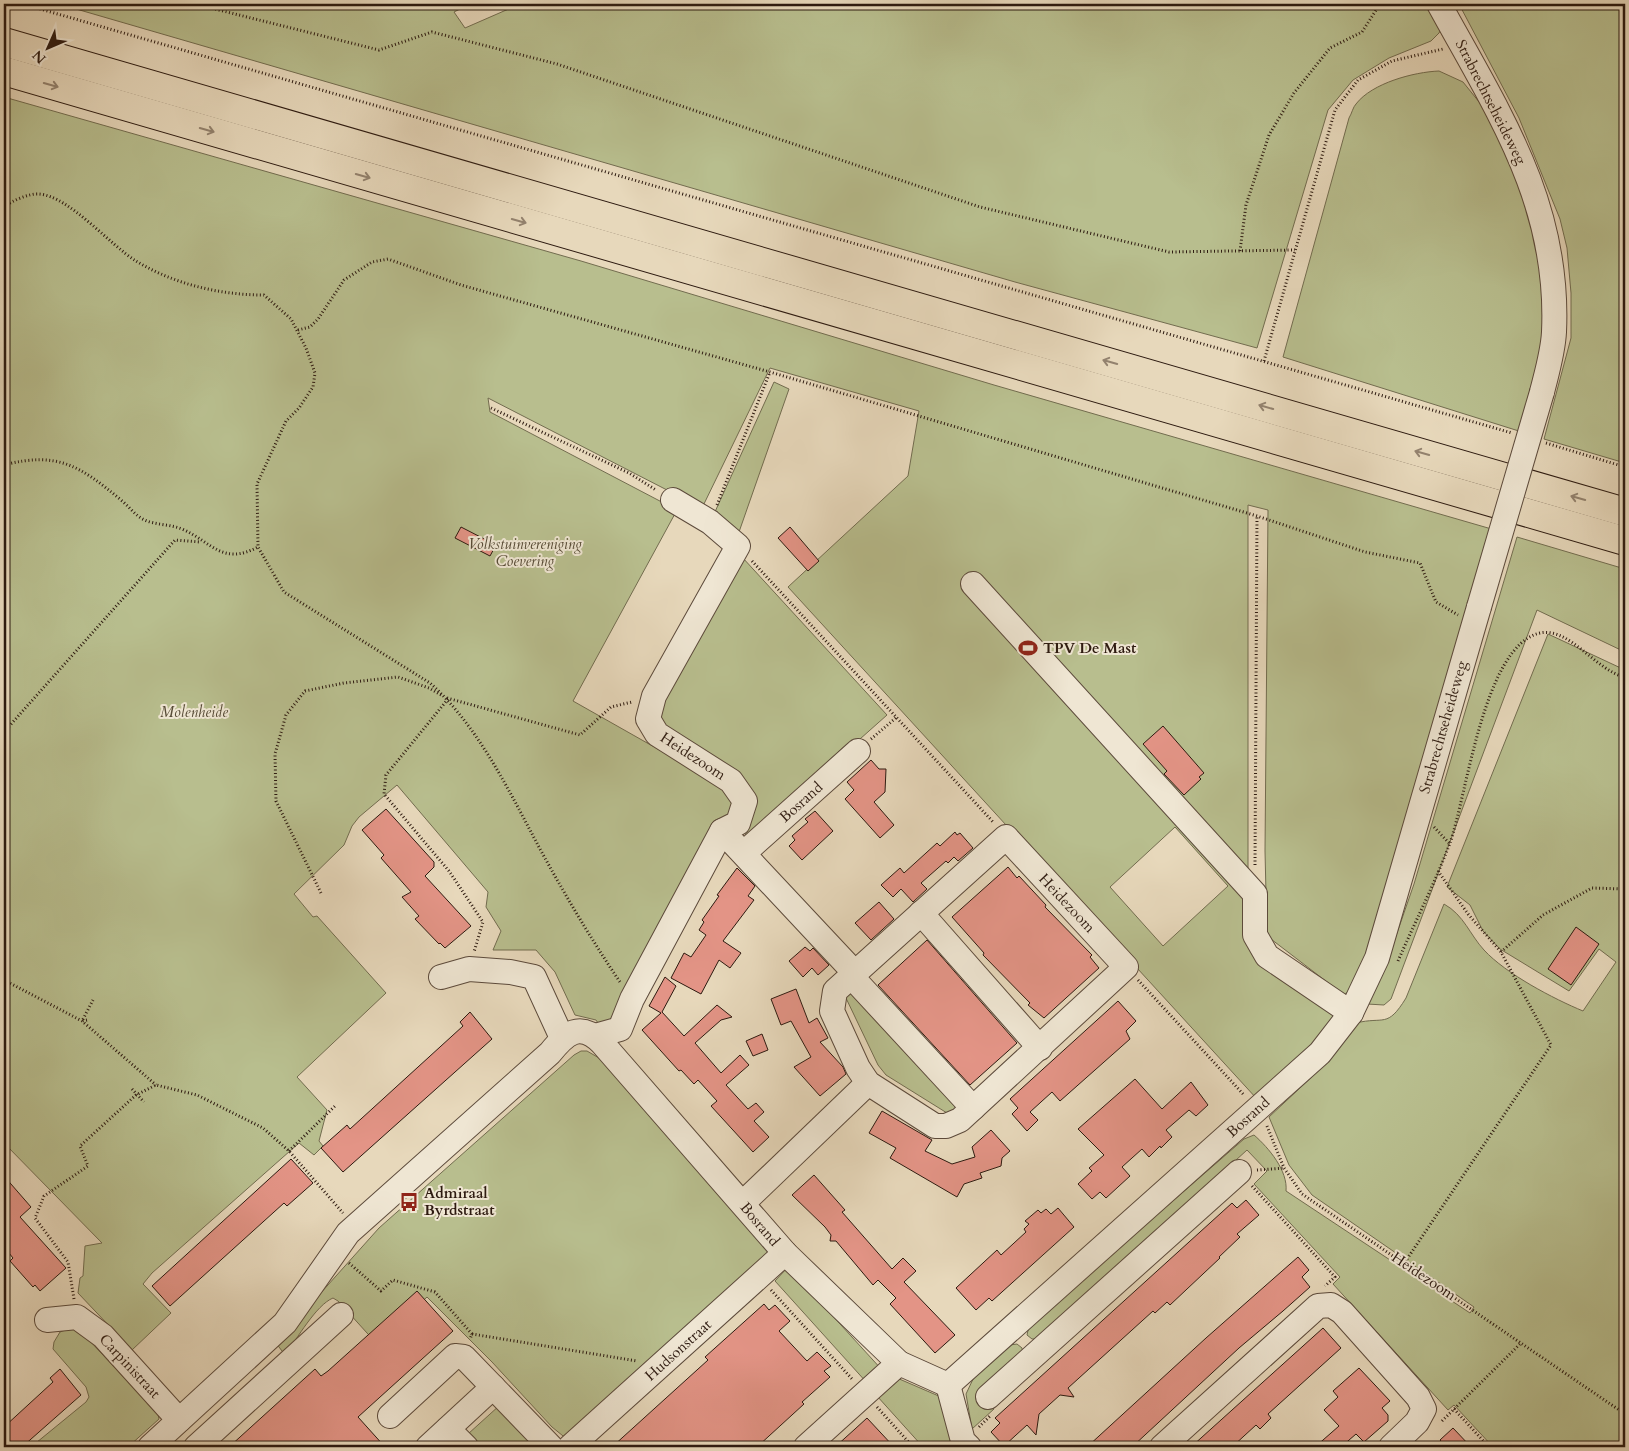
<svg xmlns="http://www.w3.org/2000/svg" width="1629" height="1451" font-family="Cardo,serif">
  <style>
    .green { fill: #b8be8e; stroke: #726c4f; fill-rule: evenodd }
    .building { fill: #e39486; stroke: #2d1a10 }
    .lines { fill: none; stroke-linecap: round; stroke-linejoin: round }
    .minor-casing { stroke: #5c4a3b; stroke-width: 26 }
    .highway-casing { stroke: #2d1a10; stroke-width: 30 }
    .path { stroke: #2d1a10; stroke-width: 3; stroke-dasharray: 1 2.5; stroke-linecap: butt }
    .minor { stroke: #efe6d3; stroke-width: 24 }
    .highway { stroke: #e7d8bb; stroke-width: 28 }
    .minor-bridge-casing { stroke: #5c4a3b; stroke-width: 26; stroke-linecap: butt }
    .minor-bridge { stroke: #efe6d3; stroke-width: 24 }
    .oneway { stroke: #93826e }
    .labels { text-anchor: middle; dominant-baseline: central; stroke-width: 4; stroke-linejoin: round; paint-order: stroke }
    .street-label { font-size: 15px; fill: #2d1a10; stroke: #efe6d3 }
    .park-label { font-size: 15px; font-style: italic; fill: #574b36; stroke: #efe6d3 }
    .poi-label { font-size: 15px; font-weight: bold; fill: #2d1a10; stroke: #efe6d3; text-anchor: start }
  </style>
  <rect width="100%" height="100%" fill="#e7d8bb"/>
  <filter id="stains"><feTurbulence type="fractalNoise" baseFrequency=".004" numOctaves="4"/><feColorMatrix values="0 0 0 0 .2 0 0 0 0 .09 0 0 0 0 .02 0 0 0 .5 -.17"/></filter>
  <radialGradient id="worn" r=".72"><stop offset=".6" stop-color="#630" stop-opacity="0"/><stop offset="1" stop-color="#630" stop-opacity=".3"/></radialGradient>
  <g class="green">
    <polygon points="59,4 470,4 454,12 465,28 520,4 1433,4 1442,27 1439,33 1431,41 1389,58 1353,80 1328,110 1257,348 1015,282"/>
    <polygon points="1459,4 1625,4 1625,463 1544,439 1571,338 1571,293 1567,248 1560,219 1519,118"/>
    <path d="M1439,71L1463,82L1488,113L1510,160L1531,217L1542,271L1547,319L1522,432L1283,357L1349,118C1352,113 1353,107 1356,104C1372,83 1414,72 1439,71Z"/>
    <path d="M4,97L581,261L994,385L1495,530L1381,929L1352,988L1344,995L1267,936L1265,851L1268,510L1248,505V947L1331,1008L1336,1017L1309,1053L1257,1099L788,587L908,476L919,411L770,368L702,508L488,398L490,412L677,510L573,701L732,791L735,806L730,824L607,1025L600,1026L596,1020L575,1015L555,972L536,950H493L501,931L486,907L488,892L397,785L359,817L352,826L344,845L294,894L313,917L317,916L386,993L297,1077L327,1110L319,1141L323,1146L314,1155L299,1143L152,1273L143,1284L171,1313L132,1350L78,1293L80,1278L83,1276L85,1246L102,1243L4,1143ZM1175,827L1228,886L1163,946L1110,887Z"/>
    <polygon points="774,382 789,389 739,532 714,514"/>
    <polygon points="1517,537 1625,569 1625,652 1537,610 1391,999 1384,1005 1367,1004 1389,956 1414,884"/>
    <polygon points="742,557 887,715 851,747 848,743 747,836 743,831 752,801 661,734 655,716"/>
    <path d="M1548,634L1625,670V1447H1493L1454,1405L1448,1410L1333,1284L1340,1277L1254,1184L1267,1171L1247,1150L1040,1339H1032L1027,1335L1029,1326L1244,1139L1254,1135C1269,1148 1288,1171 1286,1191L1470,1313L1474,1307L1312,1195L1289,1165L1269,1117L1316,1073L1356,1023C1384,1016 1387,1029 1406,998L1444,904C1464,915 1470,935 1484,950C1506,974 1554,999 1583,1011L1616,962L1599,949L1569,991L1500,949L1483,931L1470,905L1447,887Z"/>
    <polygon points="849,990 962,1111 947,1113 886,1075 878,1065 845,996"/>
    <path d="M581,1051H587L599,1058L769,1253L568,1440L552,1427L492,1362L427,1297L377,1344L338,1301L333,1298C316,1305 297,1339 285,1355L276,1343L379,1228L574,1055Z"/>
    <polygon points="788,1267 883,1371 868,1384 775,1281"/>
    <polygon points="76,1326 158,1414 159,1419 128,1447 31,1447 86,1402 89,1397 86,1387 53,1349 54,1342 60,1332"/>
    <polygon points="1017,1344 1022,1348 1023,1355 980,1394 994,1409 972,1429 966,1394 974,1377 1010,1345"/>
    <polygon points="897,1378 941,1397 955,1447 923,1447 877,1396"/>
    <polygon points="500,1405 540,1447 481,1447 468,1434"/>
  </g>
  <g class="building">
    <polygon points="461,527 496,545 490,556 455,538"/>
    <polygon points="790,527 819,561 808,571 778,538"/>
    <polygon points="1163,726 1204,773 1199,777 1201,779 1184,795 1164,774 1167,771 1143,744"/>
    <polygon points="871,760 879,769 886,769 885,792 874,802 894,825 880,838 845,799 854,790 847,782"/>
    <polygon points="386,809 434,862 434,867 425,876 471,926 445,948 440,943 439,944 415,919 419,916 402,897 411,892 381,858 384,855 362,830"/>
    <polygon points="815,811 833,831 802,860 789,846 795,840 792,836 808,822 805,819"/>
    <polygon points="955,832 957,835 960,833 973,848 958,861 954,857 948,863 946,861 921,883 927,889 913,902 901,889 893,897 881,885 900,868 904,873 937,843 940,846"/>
    <polygon points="1008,867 1017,878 1019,876 1046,905 1045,907 1092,955 1090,957 1099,968 1044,1018 1028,1005 1030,1003 983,955 984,953 952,917"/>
    <polygon points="737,868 755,886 748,896 754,900 723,941 741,953 730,968 719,960 701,994 671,978 684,953 691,957 706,935 699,930 704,922 702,920 719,896 717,895"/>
    <polygon points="879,902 894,919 871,940 855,923"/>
    <polygon points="1576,927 1599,944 1571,985 1548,969"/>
    <polygon points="927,940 1017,1043 970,1085 878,985"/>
    <polygon points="805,947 810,951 813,948 829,965 818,975 812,968 803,977 789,961"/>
    <polygon points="665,977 676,986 662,1012 684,1036 717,1005 732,1017 721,1020 695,1043 721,1073 740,1055 749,1065 726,1085 748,1109 756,1103 764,1112 754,1121 769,1137 753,1152 711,1106 717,1101 698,1080 694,1084 681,1070 679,1071 642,1030 661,1013 649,1006"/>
    <polygon points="796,989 809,1023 817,1018 828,1038 820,1042 843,1067 846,1074 820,1096 794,1067 811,1057 791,1021 781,1025 771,999"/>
    <polygon points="1118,1001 1136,1021 1126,1031 1130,1039 1060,1101 1052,1092 1030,1112 1038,1120 1027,1131 1012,1114 1018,1108 1010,1099"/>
    <polygon points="470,1012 492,1039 343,1172 321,1148 347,1125 350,1129 463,1026 460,1022"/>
    <polygon points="762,1034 768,1050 753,1056 746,1041"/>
    <polygon points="1135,1079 1162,1109 1191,1082 1208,1105 1196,1116 1189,1110 1166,1130 1172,1137 1161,1148 1160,1146 1149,1157 1142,1149 1122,1167 1130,1176 1106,1198 1100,1192 1092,1199 1078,1184 1092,1171 1089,1168 1104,1155 1078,1129"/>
    <polygon points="882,1111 932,1140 925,1151 952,1164 975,1157 972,1147 991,1130 1010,1151 1002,1158 1001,1166 980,1173 982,1178 964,1184 957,1197 890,1158 896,1148 869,1133"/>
    <polygon points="291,1159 313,1183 287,1206 284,1203 170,1306 152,1286"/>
    <polygon points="814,1175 845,1210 842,1212 892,1269 903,1258 916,1271 904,1282 955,1335 935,1353 890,1304 896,1298 878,1280 873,1285 836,1241 830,1241 831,1235 825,1227 792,1195"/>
    <polygon points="4,1176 31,1207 20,1217 66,1268 40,1291 35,1285 33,1287 10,1261 13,1258 4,1247"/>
    <polygon points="1246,1200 1259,1215 1237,1234 1240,1237 1219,1257 1220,1258 1170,1305 1167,1302 1155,1313 1153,1311 1068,1388 1074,1397 1060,1395 1039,1414 1036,1435 1027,1425 1004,1446 991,1432 1000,1423 995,1418 1232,1203 1237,1208"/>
    <polygon points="1058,1208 1074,1227 992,1301 989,1298 976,1310 956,1288 997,1250 1001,1255 1026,1232 1024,1229 1029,1224 1025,1221 1038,1210 1041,1213 1046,1209 1051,1214"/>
    <polygon points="1298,1257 1309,1270 1302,1277 1310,1287 1283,1311 1239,1348 1132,1447 1087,1447 1206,1338"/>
    <polygon points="417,1291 453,1331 358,1417 385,1447 229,1447 315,1369 321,1376 328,1371"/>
    <polygon points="764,1304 769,1310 775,1305 790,1321 779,1331 807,1361 817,1352 831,1366 824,1371 830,1377 802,1402 804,1404 757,1447 612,1447 708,1360 705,1357"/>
    <polygon points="1323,1328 1341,1348 1268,1414 1271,1418 1260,1429 1256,1425 1232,1447 1191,1447"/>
    <polygon points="1359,1368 1390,1401 1382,1408 1388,1415 1388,1421 1364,1442 1356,1434 1341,1447 1315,1447 1339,1426 1324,1410 1338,1397 1333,1391"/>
    <polygon points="60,1369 81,1395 22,1447 4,1447 4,1427 53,1382 50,1378"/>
    <polygon points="867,1418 894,1447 835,1447 855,1429"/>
    <polygon points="1453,1428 1471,1447 1446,1447 1440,1440"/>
  </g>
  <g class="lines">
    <g class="minor-casing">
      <g id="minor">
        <path d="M1439,4C1498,112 1560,203 1554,332C1553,352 1547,372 1542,392"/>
        <polyline points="673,500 710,522 738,546 654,696 648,719 657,734 731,781 745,801 738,823 722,831 854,972"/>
        <polyline points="973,584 1255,894 1255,935 1267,956 1351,1013"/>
        <polygon points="1006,837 1126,967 960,1120 946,1126 935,1126 868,1083 858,1068 832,1011 835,991"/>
        <polyline points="744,853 858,751"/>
        <polyline points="921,913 1040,1048"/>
        <polyline points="851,976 973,1108"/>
        <polyline points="441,977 469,969 510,972 534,977 562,1038"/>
        <polyline points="595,1036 620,1029 632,999 722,831"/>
        <polyline points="743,1203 868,1083"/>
        <polyline points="47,1320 77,1317 103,1336 179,1420"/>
        <polyline points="948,1385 1320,1053 1351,1013 1377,958 1479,607"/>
        <polyline points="948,1385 963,1441 969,1447"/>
        <polyline points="988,1397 1239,1172"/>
        <polyline points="390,1416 455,1356 464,1357 551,1447"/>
        <polyline points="448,1429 466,1447"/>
        <path d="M150,1447L285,1323L348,1233L550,1053C566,1033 580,1021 602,1043L785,1253L899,1363L948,1385"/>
        <polyline points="196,1447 341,1315"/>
        <polyline points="428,1447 493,1387"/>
        <polyline points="570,1447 785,1253"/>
        <polyline points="806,1447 899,1363"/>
        <polyline points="1162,1447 1318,1306 1331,1305 1342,1312 1418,1397 1424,1409 1417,1422 1391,1447"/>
      </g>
    </g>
    <g class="highway-casing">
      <g id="highway">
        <polyline points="4,42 1625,512"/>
        <polyline points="4,71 1625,541"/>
      </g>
    </g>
    <g class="path">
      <polyline points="23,4 1512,433"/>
      <polyline points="195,4 379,50 432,32 557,64 980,207 1169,252 1295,250"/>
      <path d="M4,207C11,201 30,193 39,194C69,196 110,245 136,261C174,284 219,295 264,295L291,319L306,348L315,373L313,387L299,408L286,421L257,484L258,547L284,592L430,683C479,727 509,791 540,849C565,895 591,939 620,982"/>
      <polyline points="1240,251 1246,205 1269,135 1294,93 1330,48 1362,32 1380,4"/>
      <polyline points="298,330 310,327 318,319 344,280 372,262 388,259 461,285 770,372 1257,516 1365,552 1420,563 1436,602 1458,615"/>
      <polyline points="1264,361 1335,110 1358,80 1392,61 1443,49"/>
      <polyline points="491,408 629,473 656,490"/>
      <polyline points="1546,443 1625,467"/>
      <path d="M4,465C58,451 80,466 121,500C127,505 132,511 138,516C151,526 167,523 182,529C212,542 222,566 258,547"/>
      <polyline points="717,505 770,372"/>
      <polyline points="752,561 994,823"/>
      <polyline points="447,698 580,735 611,707 632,702"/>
      <polyline points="448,699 386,775 384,794 449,871 483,922 474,952"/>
      <polyline points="4,732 175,540 200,542"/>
      <polyline points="871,739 897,717"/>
      <polyline points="1434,827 1449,843"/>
      <polyline points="1255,865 1257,516"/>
      <polyline points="321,893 276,801 275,754 286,715 305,691 344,683 398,677 429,688 441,695"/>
      <polyline points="1501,952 1543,915 1592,888 1625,889"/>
      <path d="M1398,961C1415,922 1435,883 1450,843C1467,795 1484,645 1540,633C1570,627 1596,671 1625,677"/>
      <polyline points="4,980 82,1021 156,1085"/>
      <polyline points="1138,980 1244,1095"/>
      <polyline points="87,1020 82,1021 93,1000"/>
      <polyline points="132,1089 144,1102"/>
      <polyline points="1267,1126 1284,1168 1302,1194 1625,1414"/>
      <polyline points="289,1151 336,1105"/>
      <polyline points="1257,1170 1284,1168"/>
      <polyline points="1252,1186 1335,1277 1325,1286"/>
      <polyline points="1405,1262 1551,1045 1501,952 1468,914 1438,871"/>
      <polyline points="349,1263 381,1291 393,1280 435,1292 472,1334 470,1339"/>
      <polyline points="771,1290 853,1380"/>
      <polyline points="74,1299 68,1262 35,1218 44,1196 88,1166 80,1146 136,1095 156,1085 197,1095 263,1128 289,1151 343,1213"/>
      <polyline points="472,1334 637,1361"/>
      <polyline points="877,1407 913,1447"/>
      <polyline points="1454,1409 1489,1447"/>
      <polyline points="1442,1421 1521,1343"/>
      <polyline points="979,1427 990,1416"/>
    </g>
    <use href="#minor" class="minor"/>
    <use href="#highway" class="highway"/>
    <g class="minor-bridge-casing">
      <polyline id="minor-bridge" points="1479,607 1542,392"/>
    </g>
    <use href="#minor-bridge" class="minor-bridge"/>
  </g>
  <defs><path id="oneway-shaft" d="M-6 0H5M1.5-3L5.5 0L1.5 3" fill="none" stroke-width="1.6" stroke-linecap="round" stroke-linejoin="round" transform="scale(1.25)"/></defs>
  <g class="oneway">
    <use href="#oneway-shaft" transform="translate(51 85) rotate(16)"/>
    <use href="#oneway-shaft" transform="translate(207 130) rotate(16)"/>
    <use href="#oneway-shaft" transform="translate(363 176) rotate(16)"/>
    <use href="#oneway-shaft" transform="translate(519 221) rotate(16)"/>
    <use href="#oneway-shaft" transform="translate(1110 362) rotate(-164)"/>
    <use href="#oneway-shaft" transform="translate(1266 407) rotate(-164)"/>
    <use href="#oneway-shaft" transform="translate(1422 453) rotate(-164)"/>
    <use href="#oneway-shaft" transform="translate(1578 498) rotate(-164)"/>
  </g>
  <defs>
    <g id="stadium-bare" transform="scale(1.5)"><path d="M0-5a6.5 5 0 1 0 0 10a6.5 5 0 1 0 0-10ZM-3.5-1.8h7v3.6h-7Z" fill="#8f2418" stroke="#efe6d3" stroke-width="2.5" paint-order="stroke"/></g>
    <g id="bus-bare" transform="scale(1.5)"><path d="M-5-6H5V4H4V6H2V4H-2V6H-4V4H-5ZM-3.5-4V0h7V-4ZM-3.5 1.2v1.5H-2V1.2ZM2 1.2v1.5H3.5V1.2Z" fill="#8f2418" stroke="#efe6d3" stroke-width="2.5" paint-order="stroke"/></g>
  </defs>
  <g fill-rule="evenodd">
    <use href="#stadium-bare" x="1028" y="648"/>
    <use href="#bus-bare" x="409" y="1202"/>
  </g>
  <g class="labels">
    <g class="street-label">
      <text transform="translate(1491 102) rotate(63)">Strabrechtseheideweg</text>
      <text transform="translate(1443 727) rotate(-74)">Strabrechtseheideweg</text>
      <text transform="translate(693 756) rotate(33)">Heidezoom</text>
      <text transform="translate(801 802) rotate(-42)">Bosrand</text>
      <text transform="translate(1067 903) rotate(47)">Heidezoom</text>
      <text transform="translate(1248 1117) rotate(-42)">Bosrand</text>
      <text transform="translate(760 1224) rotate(50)">Bosrand</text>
      <text transform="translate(1424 1276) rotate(34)">Heidezoom</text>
      <text transform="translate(678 1350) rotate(-42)">Hudsonstraat</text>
      <text transform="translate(130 1366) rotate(47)">Carpinistraat</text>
    </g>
    <g class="park-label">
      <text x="525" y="544">Volkstuinvereniging<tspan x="525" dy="17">Coevering</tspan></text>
      <text x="194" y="712">Molenheide</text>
    </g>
    <g class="poi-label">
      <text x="1043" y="648">TPV De Mast</text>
      <text x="424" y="1193">Admiraal<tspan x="424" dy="17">Byrdstraat</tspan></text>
    </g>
  </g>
  <rect width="1629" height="1451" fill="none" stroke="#e7d8bb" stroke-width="20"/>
  <rect x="5" y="5" width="1619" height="1441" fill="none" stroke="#2d1a10" stroke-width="2.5"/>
  <rect x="10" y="10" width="1609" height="1431" fill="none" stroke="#2d1a10"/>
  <g transform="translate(48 48) rotate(225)" stroke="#efe6d3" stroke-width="4" paint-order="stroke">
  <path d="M0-4L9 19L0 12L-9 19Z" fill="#2d1a10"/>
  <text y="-8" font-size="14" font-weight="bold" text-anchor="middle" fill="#2d1a10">N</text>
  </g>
  <rect width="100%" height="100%" filter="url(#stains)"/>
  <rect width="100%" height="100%" fill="url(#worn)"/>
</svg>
